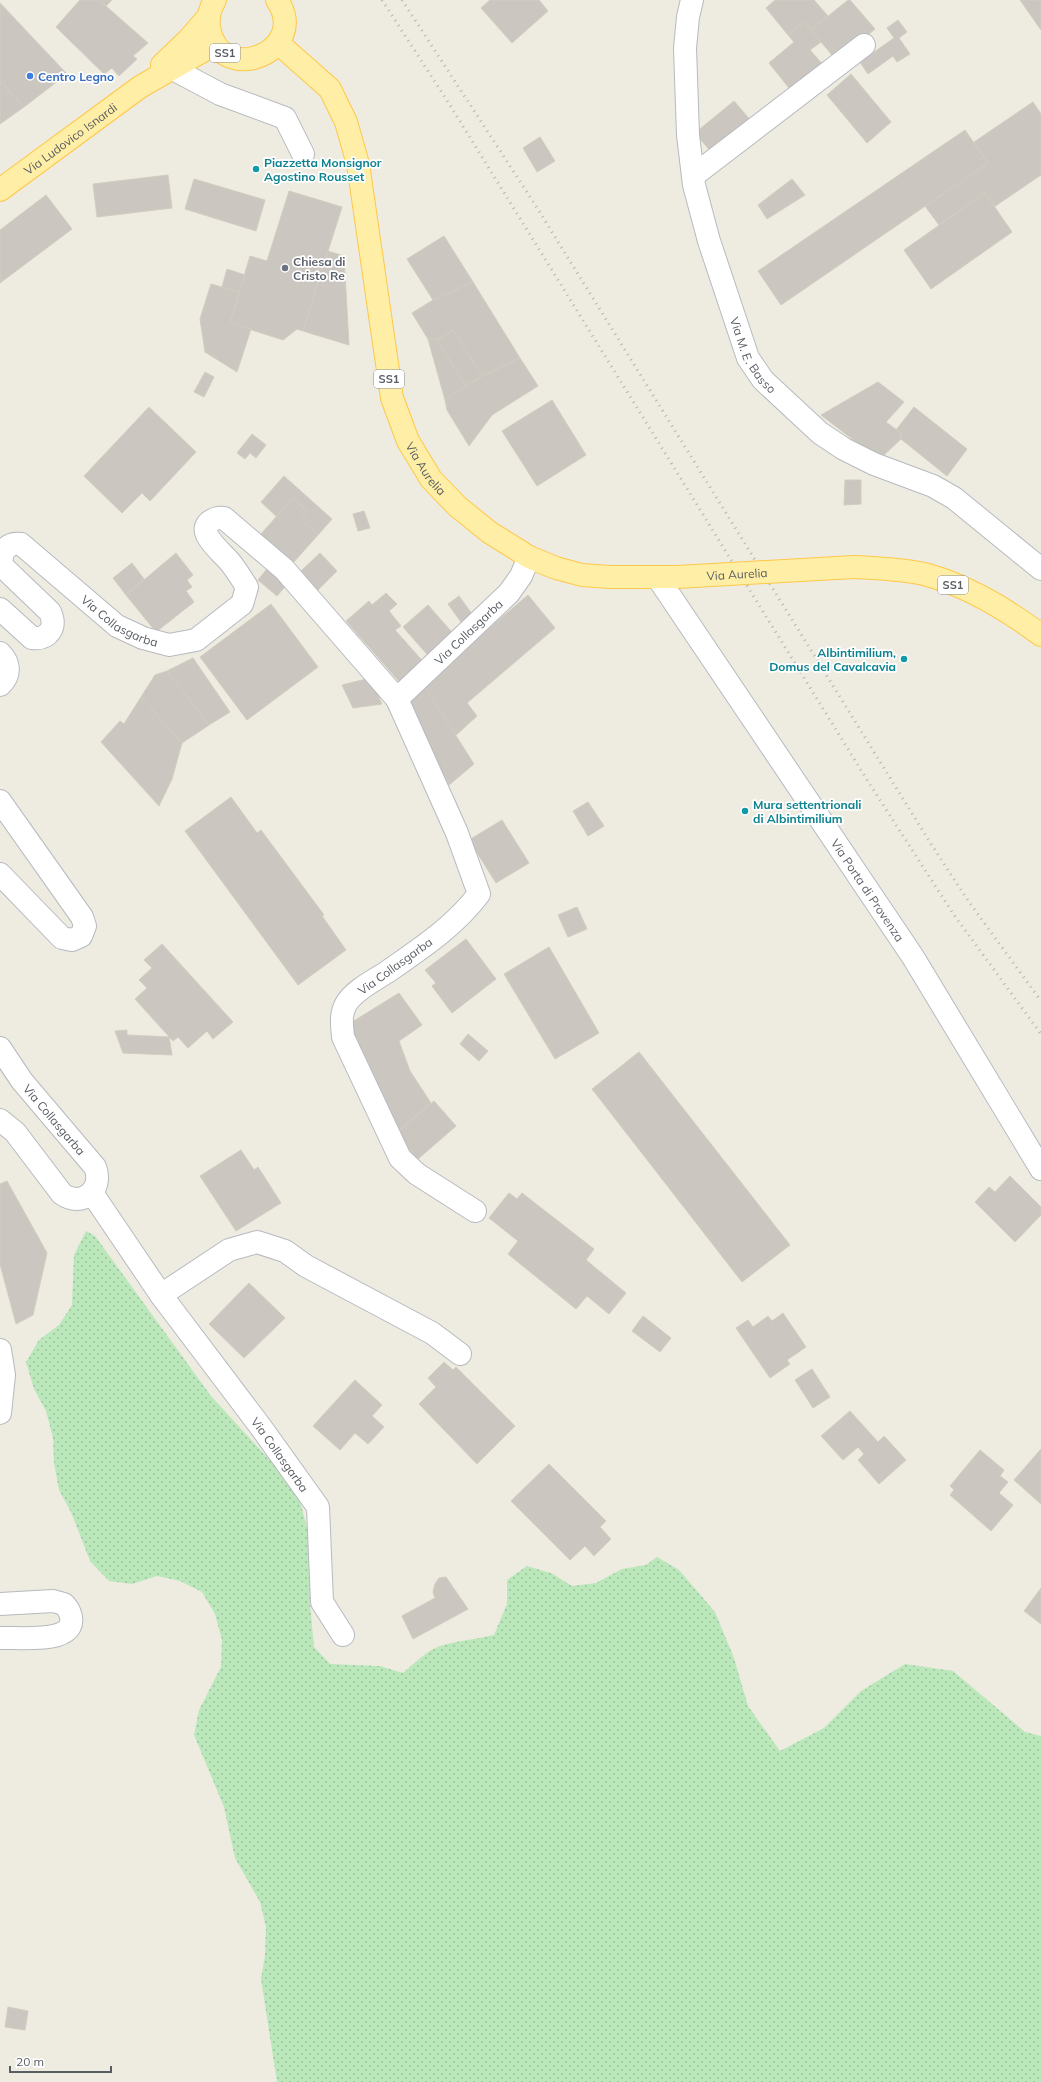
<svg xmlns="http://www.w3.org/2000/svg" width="1041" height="2082" font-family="Mulish,sans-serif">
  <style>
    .grass { fill: url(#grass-dots) }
    .building { fill: #cbc7c0; stroke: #d3ccbf }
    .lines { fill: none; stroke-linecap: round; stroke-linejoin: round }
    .minor-casing { stroke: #b6babf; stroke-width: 24 }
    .major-casing { stroke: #fec849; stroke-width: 24 }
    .minor { stroke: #fff; stroke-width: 22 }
    .major { stroke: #ffeea5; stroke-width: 22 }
    .rail { stroke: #b3b4b4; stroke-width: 3; stroke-dasharray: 1 5; stroke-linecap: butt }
    .major-bridge-casing { stroke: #fec849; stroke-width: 24; stroke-linecap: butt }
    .major-bridge { stroke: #ffeea5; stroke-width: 22 }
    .shop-dot { fill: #3f7fe0; stroke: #fff; stroke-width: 1.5 }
    .culture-dot { fill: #0f9aa8; stroke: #fff; stroke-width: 1.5 }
    .worship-dot { fill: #6b7280; stroke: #fff; stroke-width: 1.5 }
    .labels { text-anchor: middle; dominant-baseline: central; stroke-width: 3.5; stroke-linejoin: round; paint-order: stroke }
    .shield { fill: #fff; stroke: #8b8e92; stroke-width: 1 }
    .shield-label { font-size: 11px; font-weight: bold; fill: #595e63 }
    .shop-label { font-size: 12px; font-weight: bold; fill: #366cbe; stroke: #fff; text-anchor: start }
    .street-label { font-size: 12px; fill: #595e63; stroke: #fff }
    .culture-label { font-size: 12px; font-weight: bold; fill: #0d838f; stroke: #fff; text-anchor: start }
    .worship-label { font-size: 12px; font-weight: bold; fill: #5b616d; stroke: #fff; text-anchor: start }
  </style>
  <defs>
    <pattern id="grass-dots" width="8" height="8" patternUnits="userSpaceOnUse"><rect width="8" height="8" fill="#bbe8ba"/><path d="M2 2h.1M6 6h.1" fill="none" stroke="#9bbf9b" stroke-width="1.8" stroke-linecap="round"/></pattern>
  </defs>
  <rect width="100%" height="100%" fill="#eeebe1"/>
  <path class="grass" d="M86,1231L95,1236L211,1396L297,1490L309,1535L310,1604L314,1647L330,1664L380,1666L403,1673C415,1663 430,1647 447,1644C463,1640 478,1639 494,1635L507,1604V1580L527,1566L551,1573L572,1586L596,1583L622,1569L646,1565L657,1557L679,1570L715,1612L734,1658L748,1706L780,1751L824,1728L861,1691L905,1664L953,1671L1025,1732L1041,1736V2082H277L261,1979L265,1955L266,1927L260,1902L235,1858L224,1807L194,1735L199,1710L221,1667L222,1640L215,1614L202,1592L180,1581L157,1576L132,1584L109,1581L90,1561L71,1512L59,1490L54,1463L53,1438L46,1411L34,1389L26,1362L39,1340L59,1325L72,1305L74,1255Z"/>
  <g class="building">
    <polygon points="80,0 99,0 148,43 133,56 137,59 119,76 112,68 104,74 56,27"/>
    <polygon points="99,0 112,0 106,6"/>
    <polygon points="490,0 539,0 548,11 512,43 481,8"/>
    <polygon points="775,0 814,0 828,16 811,30 804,22 788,35 766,8"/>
    <polygon points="848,0 850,0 875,29 837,61 811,30"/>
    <polygon points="1020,0 1041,0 1041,30"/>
    <polygon points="0,3 67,74 24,107 0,81"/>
    <polygon points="898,20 907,32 899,38 910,54 897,62 893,56 868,74 860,62 894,38 887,28"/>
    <polygon points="804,22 821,42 810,50 825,67 793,93 769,63 794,42 788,35"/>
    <polygon points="851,74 891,122 867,143 827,95"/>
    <polygon points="0,81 24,107 0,124"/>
    <polygon points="734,101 752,122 713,154 695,133"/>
    <polygon points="1033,102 1041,114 1041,175 994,207 985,193 939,225 925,206 988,163 974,142"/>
    <polygon points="965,130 988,163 781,305 758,271"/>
    <polygon points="540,137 555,161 537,172 523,148"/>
    <polygon points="168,175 172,208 97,217 93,184"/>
    <polygon points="194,179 265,200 256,231 185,209"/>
    <polygon points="792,179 805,195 767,219 758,205"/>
    <polygon points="289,191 342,207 303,331 297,329 283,340 230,323 250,256 267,261"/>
    <polygon points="985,193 1012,232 931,289 904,250"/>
    <polygon points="46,195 72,229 0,283 0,230"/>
    <polygon points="444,236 473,282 433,300 407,259"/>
    <polygon points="328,251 344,256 349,345 303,331"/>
    <polygon points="227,269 245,275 239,292 222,287"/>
    <polygon points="473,282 520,358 482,376 453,330 437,340 428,339 412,313 433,300"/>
    <polygon points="211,284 239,292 230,323 251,329 237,372 205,352 200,319"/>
    <polygon points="453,330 482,376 466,386 437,340"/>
    <polygon points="428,339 437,340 466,386 445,400"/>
    <polygon points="520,358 538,386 492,415 469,446 447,410 445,400 482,376"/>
    <polygon points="205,372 214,377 204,397 194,392"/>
    <polygon points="878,382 904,402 886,422 901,433 901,439 883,456 873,455 821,415"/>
    <polygon points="552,400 586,455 537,486 502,431"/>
    <polygon points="149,407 196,452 150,501 142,493 122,513 84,476"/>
    <polygon points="914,407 967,449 947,476 901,439 901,433 896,430"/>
    <polygon points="252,434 266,445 256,458 250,453 245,459 237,453"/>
    <polygon points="284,476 332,519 318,535 301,520 308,512 293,498 277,517 261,502"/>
    <polygon points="845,480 861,480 861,504 844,505"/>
    <polygon points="293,498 308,512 301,520 318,535 292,564 260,535"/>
    <polygon points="364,511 370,528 358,531 353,514"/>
    <polygon points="176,553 193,575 187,580 192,587 186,591 194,602 156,632 126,595"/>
    <polygon points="320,553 337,571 318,590 300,572"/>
    <polygon points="132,563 144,579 126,595 113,578"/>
    <polygon points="270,565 289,582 277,596 258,580"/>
    <polygon points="386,593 397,604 389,611 401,626 395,630 427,666 404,687 346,621 369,601 372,605"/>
    <polygon points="528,595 555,628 467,703 477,716 455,736 423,684"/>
    <polygon points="459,596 472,614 461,622 448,604"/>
    <polygon points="271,604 318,667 247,720 200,657"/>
    <polygon points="428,605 457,638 432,660 403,627"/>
    <polygon points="193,658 230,712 209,725 167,671"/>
    <polygon points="167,671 209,725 182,743 141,697 155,675"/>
    <polygon points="370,678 382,704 353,708 342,685"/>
    <polygon points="423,684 474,764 449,785 406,698"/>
    <polygon points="141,697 182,743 172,779 159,806 101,742 120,721 124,724"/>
    <polygon points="231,797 257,833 261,830 324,915 322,916 346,950 298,985 185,831"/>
    <polygon points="588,802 604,826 588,836 573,811"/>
    <polygon points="502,820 529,863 496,883 469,840"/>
    <polygon points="577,907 587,929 568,937 558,915"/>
    <polygon points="466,939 496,979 452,1013 432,986 436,983 425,970"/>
    <polygon points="162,944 233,1022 213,1039 207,1031 188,1048 178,1037 173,1041 135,999 147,988 139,980 152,968 144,960"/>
    <polygon points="549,947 599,1033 555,1059 504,974"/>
    <polygon points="399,993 422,1025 399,1041 410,1071 431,1103 395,1134 355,1043 352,1022"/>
    <polygon points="127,1030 127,1035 169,1037 172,1055 123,1053 115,1031"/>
    <polygon points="468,1034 488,1051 479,1061 460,1044"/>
    <polygon points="639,1052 790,1245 742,1282 592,1089"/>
    <polygon points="434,1101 456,1126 418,1159 395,1134"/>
    <polygon points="241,1150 254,1170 258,1167 281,1203 236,1231 200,1176"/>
    <polygon points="1010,1176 1041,1207 1041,1215 1015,1242 975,1202 989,1187 995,1192"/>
    <polygon points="7,1181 47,1253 33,1315 16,1324 0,1264 0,1184"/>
    <polygon points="509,1193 517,1199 522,1193 594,1249 586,1260 626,1293 609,1314 587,1296 576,1309 508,1254 518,1241 489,1218"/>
    <polygon points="249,1283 285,1318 244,1358 209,1324"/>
    <polygon points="783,1313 806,1347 787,1360 790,1364 770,1378 736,1328 748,1320 753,1327 768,1316 772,1321"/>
    <polygon points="643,1316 671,1338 660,1352 632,1331"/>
    <polygon points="444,1362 453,1370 456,1367 515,1426 477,1464 419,1404 436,1387 428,1378"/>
    <polygon points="812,1369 830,1397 813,1408 795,1380"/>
    <polygon points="355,1380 382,1405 372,1416 384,1427 368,1444 355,1433 340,1450 313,1426"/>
    <polygon points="850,1411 878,1442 884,1436 906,1460 879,1484 858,1460 864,1454 858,1447 843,1460 821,1436"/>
    <polygon points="1041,1449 1041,1504 1014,1480"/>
    <polygon points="980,1450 1004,1470 1000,1476 1008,1482 999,1493 1013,1505 991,1531 950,1495 954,1490 950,1486"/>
    <polygon points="549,1464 606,1521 600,1527 611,1539 594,1556 585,1546 570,1560 511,1501"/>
    <polygon points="446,1577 468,1609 413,1639 402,1616 435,1598 433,1592 435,1584 439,1578"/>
    <polygon points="1041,1588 1041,1624 1024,1611"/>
    <polygon points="8,2007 28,2011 25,2030 5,2027"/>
  </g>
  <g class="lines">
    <g class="minor-casing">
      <g id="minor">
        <path id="s1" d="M692,0L688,17L685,48L688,135L694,185L709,241L748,358L763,380L820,433L844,449L874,464L933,486L954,498L1041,569"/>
        <polyline points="173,69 220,94 285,118 303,154"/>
        <polyline points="693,176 864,45"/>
        <path id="s2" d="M658,578L913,957L1041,1169"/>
        <path id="s3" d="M0,609L32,638C49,640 57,627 50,612L2,566C0,553 6,542 21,544L117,626L143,638L169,645L196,640L242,604L247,587C241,578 236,569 229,561C222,553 212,545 207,535C201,524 215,516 224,518L284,569L397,699L509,593L521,576L529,557"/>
        <path d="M0,653C10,663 11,675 0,685"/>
        <path d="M397,699L457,833L479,894C454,927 420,949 387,972C375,980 354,990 346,1004C340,1015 342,1024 343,1037L400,1158L417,1174L475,1211"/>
        <polyline points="0,801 82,917 85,926 81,936 72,940 62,938 0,874"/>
        <path id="s4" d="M0,1048L22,1081L95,1167C104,1190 82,1208 62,1194L15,1132L0,1120"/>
        <path id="s5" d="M92,1193L161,1295L260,1426L318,1507L322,1602L343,1635"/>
        <polyline points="161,1295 229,1250 257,1242 285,1251 306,1266 432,1333 460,1354"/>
        <polyline points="0,1350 4,1375 0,1413"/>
        <path d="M0,1604L53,1601L64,1604L68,1609C87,1646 19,1637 0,1638"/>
      </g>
    </g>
    <g class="major-casing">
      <g id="major">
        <path d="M215,0C209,10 207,21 210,32C223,86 311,51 277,0"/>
        <path id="s6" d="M278,43L330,89L346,122L358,164L392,398L408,441L431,479L457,506L489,532L529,557L556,568L582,575L610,577H677"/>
        <polyline points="162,65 188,40 208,17"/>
        <path id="s7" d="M0,190L140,87L215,44"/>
        <path d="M854,567C878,568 901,569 924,574C967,585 1006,609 1041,635"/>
      </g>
    </g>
    <use href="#minor" class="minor"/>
    <use href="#major" class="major"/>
    <g class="rail">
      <polyline points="382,0 448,102 869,783 954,915 1041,1034"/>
      <polyline points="402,0 534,203 931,844 969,902 1041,1001"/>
    </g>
    <g class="major-bridge-casing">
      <g id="major-bridge">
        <path id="s8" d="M677,577L854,567"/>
      </g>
    </g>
    <use href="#major-bridge" class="major-bridge"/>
  </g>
  <circle class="shop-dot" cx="30" cy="76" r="4"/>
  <g class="culture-dot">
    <circle cx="256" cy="169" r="4"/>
    <circle cx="904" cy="659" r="4"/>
    <circle cx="745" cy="811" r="4"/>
  </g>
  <circle class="worship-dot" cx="285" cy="268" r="4"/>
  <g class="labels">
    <g class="shield">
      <rect x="210" y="44" width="30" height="18" rx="3"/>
      <rect x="374" y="370" width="30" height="18" rx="3"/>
      <rect x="938" y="576" width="30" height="18" rx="3"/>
    </g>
    <g class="shield-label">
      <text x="225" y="53">SS1</text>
      <text x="389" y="379">SS1</text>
      <text x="953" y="585">SS1</text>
    </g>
    <g class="shop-label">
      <text x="38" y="76">Centro Legno</text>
    </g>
    <g class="street-label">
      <text stroke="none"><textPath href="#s7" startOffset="87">Via Ludovico Isnardi</textPath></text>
      <text stroke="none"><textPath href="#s1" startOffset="367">Via M. E. Basso</textPath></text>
      <text stroke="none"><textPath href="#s6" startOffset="465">Via Aurelia</textPath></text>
      <text stroke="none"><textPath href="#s8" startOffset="60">Via Aurelia</textPath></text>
      <text stroke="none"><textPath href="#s3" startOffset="311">Via Collasgarba</textPath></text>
      <text stroke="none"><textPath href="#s3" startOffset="915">Via Collasgarba</textPath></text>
      <text stroke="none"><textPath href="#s2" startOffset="376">Via Porta di Provenza</textPath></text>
      <text transform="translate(395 966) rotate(-36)">Via Collasgarba</text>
      <text stroke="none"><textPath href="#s4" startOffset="90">Via Collasgarba</textPath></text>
      <text stroke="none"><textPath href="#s5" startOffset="322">Via Collasgarba</textPath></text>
    </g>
    <g class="culture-label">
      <text x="264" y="162">Piazzetta Monsignor<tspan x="264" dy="14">Agostino Rousset</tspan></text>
      <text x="896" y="652" text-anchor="end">Albintimilium,<tspan x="896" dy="14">Domus del Cavalcavia</tspan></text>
      <text x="753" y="804">Mura settentrionali<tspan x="753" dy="14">di Albintimilium</tspan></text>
    </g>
    <g class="worship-label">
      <text x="293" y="261">Chiesa di<tspan x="293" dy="14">Cristo Re</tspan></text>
    </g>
  </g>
  <path d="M10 2066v6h101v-6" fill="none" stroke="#595e63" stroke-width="2"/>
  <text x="16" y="2066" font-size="12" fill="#595e63" stroke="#ffffff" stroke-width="3" paint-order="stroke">20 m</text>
</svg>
